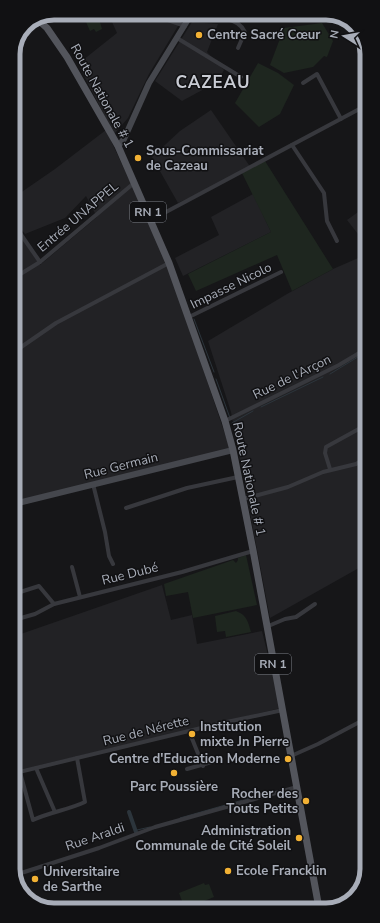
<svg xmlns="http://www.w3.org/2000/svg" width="380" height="923" font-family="'Nunito Sans',sans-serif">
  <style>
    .built { fill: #222225 }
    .green { fill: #1e261f }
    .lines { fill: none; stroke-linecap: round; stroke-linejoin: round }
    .stream { stroke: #2c353c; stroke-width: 1 }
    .canal { stroke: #2c353c; stroke-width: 4 }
    .street { stroke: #37383d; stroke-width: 4 }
    .secondary { stroke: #45474d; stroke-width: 6 }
    .primary { stroke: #53555c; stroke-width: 7 }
    .poi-dot { fill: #f2b134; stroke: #111113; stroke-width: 1.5 }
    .labels { text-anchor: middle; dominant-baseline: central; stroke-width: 3; stroke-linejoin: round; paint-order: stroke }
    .shield { fill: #111113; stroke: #7b7e86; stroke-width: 1 }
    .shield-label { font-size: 12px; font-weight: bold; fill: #a8adb8 }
    .poi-label { font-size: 13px; font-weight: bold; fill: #a8adb8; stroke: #111113; text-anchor: start }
    .street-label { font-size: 13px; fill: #a8adb8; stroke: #111113 }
    .district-label { font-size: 17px; font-weight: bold; letter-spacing: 1px; fill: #c9ccd4; stroke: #111113 }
    .rim { fill: none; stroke: #a8adb8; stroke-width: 5 }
  </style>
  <rect width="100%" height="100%" fill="#161618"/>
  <g class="built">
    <polygon points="108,13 171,13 184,16 149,74 128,118 114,134 78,64 117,33"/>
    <polygon points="192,22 218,24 207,52 224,70 217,82 182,101 155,81"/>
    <polygon points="211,110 251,168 178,203 152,157 180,131"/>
    <polygon points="106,130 166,259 230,449 14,502 14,242 21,236 40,265 97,217 86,196 65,218 25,234 13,218 13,198 55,169"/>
    <polygon points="253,194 271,232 183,276 175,258 219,235 211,217"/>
    <polygon points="365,207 365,243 347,220"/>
    <polygon points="365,255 366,564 270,618 231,412 208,341 287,294 333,269"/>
    <polygon points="162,585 171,620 192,615 197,644 262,631 281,708 15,771 15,636"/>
  </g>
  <g class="green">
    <polygon points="82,13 102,13 98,15 102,29 96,32 94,29 90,31"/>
    <polygon points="322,23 333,41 327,57 324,56 313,67 284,73 270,65 284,28"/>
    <polygon points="258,63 278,73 294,85 280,114 259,127 235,103"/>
    <polygon points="265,161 333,269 292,291 277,255 196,291 188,274 271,232 242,173"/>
    <polygon points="246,555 257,605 193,618 188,592 166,596 164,584 233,560 236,563 238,560 238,558"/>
    <path d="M236,611C247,615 248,622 251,632L226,637L225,631L217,632L215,616Z"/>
    <polygon points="204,883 205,885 209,884 214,897 185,909 179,893"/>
  </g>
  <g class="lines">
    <g class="stream">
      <polyline points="194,319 214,372"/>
      <polyline points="330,374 366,352"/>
      <polyline points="216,379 230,418"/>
      <polyline points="261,407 323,377"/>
      <polyline points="232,423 253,411"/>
      <polyline points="180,818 271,792"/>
      <polyline points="137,830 150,827"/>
    </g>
    <polyline class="canal" points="129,812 136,832"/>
    <g class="street">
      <polyline points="148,13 185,26"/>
      <path d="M189,20C207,19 236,13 245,32L238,48"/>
      <polyline points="177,38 241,77"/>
      <polyline points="303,83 317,74 341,119"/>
      <polyline points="292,145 324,193 327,221 337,241"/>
      <polyline points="360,176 365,184"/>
      <polyline points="151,220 365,106"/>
      <polyline points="13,223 40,262"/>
      <polyline points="14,278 40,262 134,183"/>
      <polyline points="189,317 281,272"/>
      <polyline points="14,352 56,323 169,263"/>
      <polyline points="225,421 339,365 366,349"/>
      <polyline points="330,469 325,453 326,447 366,425"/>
      <polyline points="93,484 105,532 109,556 113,564"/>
      <polyline points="243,499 288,487 323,472 356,464 366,458"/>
      <polyline points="126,508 187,488 238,477"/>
      <polyline points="72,567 80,597"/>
      <polyline points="14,594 39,586 54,604"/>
      <polyline points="14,620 35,614 54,604 182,572 253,551"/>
      <polyline points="266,627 285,619 296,617 315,604"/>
      <polyline points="189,731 203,766"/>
      <polyline points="291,756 318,744 367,718"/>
      <polyline points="36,768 55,812"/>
      <polyline points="187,769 219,760"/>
      <path d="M20,772L33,820C50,812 68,810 85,802L77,758"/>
      <polyline points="15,773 222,723 283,710"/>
      <polyline points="15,875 99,848 155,827 297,787"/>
    </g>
    <g class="secondary">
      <polyline points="118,146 124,139 149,83 192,13"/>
      <polyline points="14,504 233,450"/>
    </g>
    <polyline class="primary" points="38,20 47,28 67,57 118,146 169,263 225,421 233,450 253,550 319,908"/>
  </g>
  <g class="poi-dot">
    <circle cx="199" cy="35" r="4"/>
    <circle cx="138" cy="158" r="4"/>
    <circle cx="192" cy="734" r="4"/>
    <circle cx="288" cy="759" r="4"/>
    <circle cx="174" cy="773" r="4"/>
    <circle cx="306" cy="801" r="4"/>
    <circle cx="299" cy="838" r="4"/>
    <circle cx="228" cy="871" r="4"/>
    <circle cx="35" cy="879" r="4"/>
  </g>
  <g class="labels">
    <g class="shield">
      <rect x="130" y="202" width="36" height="20" rx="3"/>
      <rect x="255" y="654" width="36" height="20" rx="3"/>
    </g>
    <g class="shield-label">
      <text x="148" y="212">RN 1</text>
      <text x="273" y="664">RN 1</text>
    </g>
    <g class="poi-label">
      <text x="207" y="35">Centre Sacré Cœur</text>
      <text x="146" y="151">Sous-Commissariat<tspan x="146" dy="15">de Cazeau</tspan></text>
      <text x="200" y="727">Institution<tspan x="200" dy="15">mixte Jn Pierre</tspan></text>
      <text x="280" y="759" text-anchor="end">Centre d'Education Moderne</text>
      <text x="174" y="787" text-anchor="middle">Parc Poussière</text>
      <text x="298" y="794" text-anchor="end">Rocher des<tspan x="298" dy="15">Touts Petits</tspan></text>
      <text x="291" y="831" text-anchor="end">Administration<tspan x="291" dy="15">Communale de Cité Soleil</tspan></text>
      <text x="236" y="871">Ecole Francklin</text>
      <text x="43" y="872">Universitaire<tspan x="43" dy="15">de Sarthe</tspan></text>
    </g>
    <g class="street-label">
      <text transform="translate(102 96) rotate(61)">Route Nationale # 1</text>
      <text transform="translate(78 217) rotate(-40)">Entrée UNAPPEL</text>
      <text transform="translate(231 286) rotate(-26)">Impasse Nicolo</text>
      <text transform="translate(292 377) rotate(-26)">Rue de l'Arçon</text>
      <text transform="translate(121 466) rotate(-14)">Rue Germain</text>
      <text transform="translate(249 479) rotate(78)">Route Nationale # 1</text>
      <text transform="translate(130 574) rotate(-14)">Rue Dubé</text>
      <text transform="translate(146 731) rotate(-14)">Rue de Nérette</text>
      <text transform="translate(95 837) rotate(-19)">Rue Araldi</text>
    </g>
    <g class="district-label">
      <text x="213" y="82">CAZEAU</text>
    </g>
  </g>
  <path d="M0 0H380V923H0ZM54 20H326A34 34 0 0 1 360 54V869A34 34 0 0 1 326 903H54A34 34 0 0 1 20 869V54A34 34 0 0 1 54 20Z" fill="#111113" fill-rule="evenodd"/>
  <path class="rim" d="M54 20H326A34 34 0 0 1 360 54V869A34 34 0 0 1 326 903H54A34 34 0 0 1 20 869V54A34 34 0 0 1 54 20Z"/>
  <g transform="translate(344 36) rotate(281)" stroke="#111113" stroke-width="3" paint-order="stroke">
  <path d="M0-3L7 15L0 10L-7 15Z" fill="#a8adb8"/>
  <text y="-6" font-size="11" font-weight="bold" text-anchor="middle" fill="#a8adb8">N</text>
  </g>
</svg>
